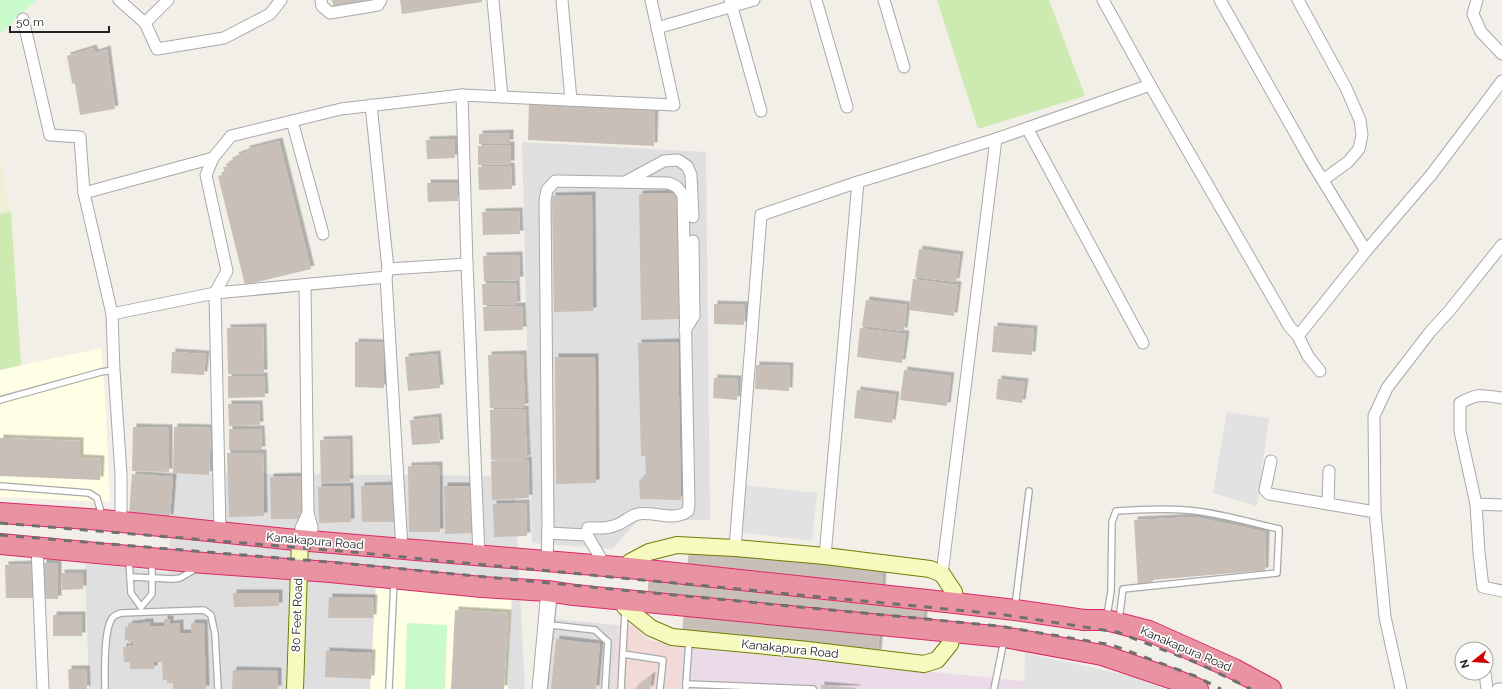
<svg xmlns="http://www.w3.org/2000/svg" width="1502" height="689" font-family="Raleway,sans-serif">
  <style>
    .residential { fill: #e0dfdf }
    .commercial { fill: #f2dad9 }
    .industrial { fill: #ebdbe8 }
    .education { fill: #ffffe5 }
    .farmland { fill: #eef0d5 }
    .grass { fill: #cdebb0 }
    .park { fill: #c8facc }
    .parking { fill: #e2e2e2 }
    .building { fill: #c7bfb8; filter: url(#shadow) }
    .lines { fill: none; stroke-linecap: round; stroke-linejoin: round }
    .lane-casing { stroke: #a9a9a9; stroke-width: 8 }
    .street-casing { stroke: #a9a9a9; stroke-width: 13 }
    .secondary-casing { stroke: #707d05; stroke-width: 18 }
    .highway-casing { stroke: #dc2a67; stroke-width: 22 }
    .lane { stroke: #fff; stroke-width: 5.5 }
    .street { stroke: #fff; stroke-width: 11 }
    .secondary { stroke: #f7fabf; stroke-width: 16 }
    .highway { stroke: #e892a2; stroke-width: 20 }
    .rail { stroke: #707070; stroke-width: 3; stroke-dasharray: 8 8; stroke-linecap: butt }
    .labels { text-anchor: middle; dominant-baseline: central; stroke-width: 3.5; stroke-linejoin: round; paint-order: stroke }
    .street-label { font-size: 12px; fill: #222; stroke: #fff }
  </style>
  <defs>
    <filter id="shadow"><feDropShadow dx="3.5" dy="-3.5" stdDeviation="0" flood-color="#0004"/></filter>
  </defs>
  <rect width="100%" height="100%" fill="#f2efe9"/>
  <g class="residential">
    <polygon points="522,142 706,152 710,520 638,520 612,549 532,543"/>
    <polygon points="173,473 514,476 525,689 89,689 85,562 168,573"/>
    <polygon points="542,618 618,625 613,689 534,689"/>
  </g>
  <polygon class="commercial" points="618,625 634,625 649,640 683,647 679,689 613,689"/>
  <polygon class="industrial" points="683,647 1024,681 1024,689 679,689"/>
  <g class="education">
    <polygon points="101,348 104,381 110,502 0,497 0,370"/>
    <polygon points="376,581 512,592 508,689 370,689"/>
  </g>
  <polygon class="farmland" points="0,157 11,212 0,214"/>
  <g class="grass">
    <polygon points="937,0 1049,0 1085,96 978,129"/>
    <polygon points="11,212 21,365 0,370 0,214"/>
  </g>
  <g class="park">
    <polygon points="0,0 36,0 0,34"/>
    <polygon points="407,623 447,625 445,689 405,689"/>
  </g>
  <g class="parking">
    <polygon points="1227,412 1269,418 1257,506 1213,493"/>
    <polygon points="745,485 817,493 812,541 739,532"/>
    <polygon points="1025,653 1135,677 1164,689 1024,689"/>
  </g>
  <g class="building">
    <polygon points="332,0 380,0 334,8"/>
    <polygon points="400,0 482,0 482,2 402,14"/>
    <polygon points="93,48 95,53 107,49 115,109 80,115 75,84 72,83 67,56"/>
    <polygon points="529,102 655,108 654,146 528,140"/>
    <polygon points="510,133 510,143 479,144 479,134"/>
    <polygon points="454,139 455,158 427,159 426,140"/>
    <polygon points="279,141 311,269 245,285 218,176 225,174 223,167 230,166 229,161 236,159 235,156 246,152 247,149"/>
    <polygon points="511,145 511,164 478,165 478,146"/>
    <polygon points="511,166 512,189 479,190 478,167"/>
    <polygon points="427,183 458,183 458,201 428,202"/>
    <polygon points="677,193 680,319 641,320 639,194"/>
    <polygon points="592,195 593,311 554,312 552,196"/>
    <polygon points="519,211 520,234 483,235 482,212"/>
    <polygon points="919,249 960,255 956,282 915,277"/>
    <polygon points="519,255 520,280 484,281 483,256"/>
    <polygon points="913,279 958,285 954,316 909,310"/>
    <polygon points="516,283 517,305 483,305 482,284"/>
    <polygon points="866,300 907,305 904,331 862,326"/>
    <polygon points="714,304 745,305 744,325 714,324"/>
    <polygon points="522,306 523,330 484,331 483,307"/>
    <polygon points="994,326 1034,329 1032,355 992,352"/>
    <polygon points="263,327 264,373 228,374 227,328"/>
    <polygon points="860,328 906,334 902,363 857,357"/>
    <polygon points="355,342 384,343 384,388 355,387"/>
    <polygon points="678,342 681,500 640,499 639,481 646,474 645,456 641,456 638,343"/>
    <polygon points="172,352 206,354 204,375 171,373"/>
    <polygon points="437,354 440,388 408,391 405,357"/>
    <polygon points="523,354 525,407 490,408 488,355"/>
    <polygon points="555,357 595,357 596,483 556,484"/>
    <polygon points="756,365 790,366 789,391 755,389"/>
    <polygon points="904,370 951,376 947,406 900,400"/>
    <polygon points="228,376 264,376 265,397 228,398"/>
    <polygon points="714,378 738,379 737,400 713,398"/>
    <polygon points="998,379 1025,382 1022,403 996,399"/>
    <polygon points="857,390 896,395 892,423 854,418"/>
    <polygon points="228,404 259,404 260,425 229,426"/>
    <polygon points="525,409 527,459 491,460 490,410"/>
    <polygon points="438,417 440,443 412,445 410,420"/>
    <polygon points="133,427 169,428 169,472 132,471"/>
    <polygon points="174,427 211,428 209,475 173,473"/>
    <polygon points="229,429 261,429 262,450 229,450"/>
    <polygon points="0,438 80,441 80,458 101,459 100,480 0,476"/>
    <polygon points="349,439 350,482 321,483 320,440"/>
    <polygon points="227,453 263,453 264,516 229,517"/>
    <polygon points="528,460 529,498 492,500 491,461"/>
    <polygon points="439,465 440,532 409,532 408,466"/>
    <polygon points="132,474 173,477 170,518 129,516"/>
    <polygon points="302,476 303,519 271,519 270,477"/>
    <polygon points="393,485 394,522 362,522 361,486"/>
    <polygon points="350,486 351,522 319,523 318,487"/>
    <polygon points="444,486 471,486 472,533 445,534"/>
    <polygon points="526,503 527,536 494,537 493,504"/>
    <polygon points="1195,517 1266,532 1265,571 1257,571 1152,580 1148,586 1138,587 1134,520"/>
    <polygon points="689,551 883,570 882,589 926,593 922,635 880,631 878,653 682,633 684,613 646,609 650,564 687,568"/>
    <polygon points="43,563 58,563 58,599 44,599"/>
    <polygon points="34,564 34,598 6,598 5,565"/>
    <polygon points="61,573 83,573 83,589 62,590"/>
    <polygon points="233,593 279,593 279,606 234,607"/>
    <polygon points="329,597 374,598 373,618 328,618"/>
    <polygon points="455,610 508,613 504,689 451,689"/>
    <rect x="53" y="615" width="29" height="21"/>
    <polygon points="164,619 170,619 170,624 180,623 180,633 191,633 191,623 204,623 206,689 173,689 173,683 167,683 167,680 163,680 162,662 154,662 154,669 130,669 130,662 124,662 123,647 128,647 128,645 133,645 133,642 128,642 128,640 125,640 125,627 129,626 129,624 142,623 142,622 150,622 150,626 164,626"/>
    <polygon points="556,639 600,644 596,689 551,689"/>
    <polygon points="326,651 372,653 371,679 325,677"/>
    <polygon points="68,669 86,669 87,689 69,689"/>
    <polygon points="233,670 278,671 278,689 232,689"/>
    <polygon points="652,675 650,689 634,689"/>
    <polygon points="821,685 857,688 856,689 821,689"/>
  </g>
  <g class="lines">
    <g class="lane-casing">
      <g id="lane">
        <polyline points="0,400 101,372 114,370"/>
        <polyline points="0,486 89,493 97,498 102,516"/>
        <polyline points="129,560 131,593 141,607 152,594 152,561"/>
        <polyline points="130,577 174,579 180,578 197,568"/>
        <polyline points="1015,607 1029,491"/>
        <path d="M1107,616L1111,591L1112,522L1116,511C1139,510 1162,508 1185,510C1216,512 1248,522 1279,529L1277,573L1123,589L1119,620"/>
        <polyline points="551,625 595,630 608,642 605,689"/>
        <polyline points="623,654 663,660 660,689"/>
        <polyline points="686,684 689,641"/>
        <path d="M105,689C105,674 103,628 113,617C115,615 119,614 121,613L204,610L211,615L215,634L218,689"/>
        <polyline points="389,689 394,581"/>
        <polyline points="544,689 554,594"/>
        <polyline points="621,689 625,611"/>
        <polyline points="686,689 686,684 813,689"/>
        <polyline points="994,689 1004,640"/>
      </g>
    </g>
    <g class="street-casing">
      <g id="street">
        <polyline points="119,0 145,23 157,49 224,38 270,14 281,0"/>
        <polyline points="321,0 322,6 330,13 378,5 381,0"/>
        <polyline points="493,0 502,97"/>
        <polyline points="562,0 571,100"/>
        <polyline points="730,0 761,111"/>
        <polyline points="816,0 847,107"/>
        <polyline points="884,0 904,67"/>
        <polyline points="1103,0 1150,85 1289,326 1298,336 1366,251 1431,175 1502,81"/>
        <polyline points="1220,0 1311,161 1366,251"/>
        <polyline points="1298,0 1346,88 1360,120 1362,135 1359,149 1348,162 1323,180"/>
        <polyline points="1477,0 1473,14 1481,32 1502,54"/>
        <polyline points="23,19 50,135 80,137 84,193 112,314 114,370 121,474 121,523"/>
        <polyline points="145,23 168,0"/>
        <polyline points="657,28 754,0"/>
        <polyline points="371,105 388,269 386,277"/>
        <polyline points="292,121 323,234"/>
        <polyline points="1027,128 1143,343"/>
        <polyline points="625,182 664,161 678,160 687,166 691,175 693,217"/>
        <polyline points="84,193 213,158"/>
        <polyline points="388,269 467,264"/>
        <polyline points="305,285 308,513 312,527 311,541"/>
        <polyline points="215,293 386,277 402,549"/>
        <polyline points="215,293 227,271 206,175 213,158 231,136 341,109 462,95"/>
        <polyline points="112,314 215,293 220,532"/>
        <polyline points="685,330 694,316 693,241"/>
        <polyline points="1298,336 1308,356 1320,371"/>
        <path d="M1502,398C1482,395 1478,393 1460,403V431L1476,504L1479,553L1483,587L1502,591"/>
        <polyline points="1271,461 1265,490 1269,494 1375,512"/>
        <polyline points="1328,504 1329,471"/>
        <polyline points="1476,504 1502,505"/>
        <polyline points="548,533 587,535"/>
        <polyline points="300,540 301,528 308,513"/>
        <polyline points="37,547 43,689"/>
        <polyline points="735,548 761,215 858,182 996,139 1150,85"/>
        <polyline points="479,556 467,264 462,95 674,105 651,0"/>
        <polyline points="825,556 858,182"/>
        <path d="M547,562L548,525L545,200L547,190L555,181L669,183L677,187L683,195L689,504L688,511C674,522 654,511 638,514C632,515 625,521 619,524C608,529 599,528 588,528L587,535L606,567"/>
        <polyline points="942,574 996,139"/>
        <polyline points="1485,673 1487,689"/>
        <polyline points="538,689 547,591"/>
        <polyline points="1401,689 1385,617 1375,512 1374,416 1387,388 1430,332 1450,310 1502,245"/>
        <polyline points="1498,689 1502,689"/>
      </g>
    </g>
    <g class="secondary-casing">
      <g id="secondary">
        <polyline points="629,568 630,562 649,552 677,545 735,548 825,556 930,569 942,574 954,592 955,603"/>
        <polyline points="624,600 625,607 651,628 672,637 808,650 924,664 937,660 950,644 953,632"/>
        <polyline points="295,689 300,540"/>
      </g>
    </g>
    <g class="highway-casing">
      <g id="highway">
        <polyline points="0,513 103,520 286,539 629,568 955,603 1015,610 1084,620 1106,620 1149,631 1234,669 1271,689"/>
        <polyline points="0,544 204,563 330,572 482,587 547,591 574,595 1004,637 1102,655 1176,680 1198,689"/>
      </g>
    </g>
    <use href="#lane" class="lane"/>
    <use href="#street" class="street"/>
    <use href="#secondary" class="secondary"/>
    <use href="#highway" class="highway"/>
    <g class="rail">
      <polyline points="0,523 340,551 999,614 1117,632 1200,664 1251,689"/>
      <polyline points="0,535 340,563 999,626 1112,645 1195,676 1221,689"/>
    </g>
  </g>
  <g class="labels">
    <g class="street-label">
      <text transform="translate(315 541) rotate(5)">Kanakapura Road</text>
      <text transform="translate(297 615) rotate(-88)">80 Feet Road</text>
      <text transform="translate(790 649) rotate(6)">Kanakapura Road</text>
      <text transform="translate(1186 649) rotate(23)">Kanakapura Road</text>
    </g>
  </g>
  <g transform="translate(1474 661) rotate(253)"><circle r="19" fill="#ffffff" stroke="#a7a7a7"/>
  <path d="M0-3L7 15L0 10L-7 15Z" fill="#d40000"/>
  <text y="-6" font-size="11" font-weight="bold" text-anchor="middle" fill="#222222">N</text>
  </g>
  <path d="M10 26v6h99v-6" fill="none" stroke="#222222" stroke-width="2"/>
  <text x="16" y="26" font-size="12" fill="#222222" stroke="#ffffff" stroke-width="3" paint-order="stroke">50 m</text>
</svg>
